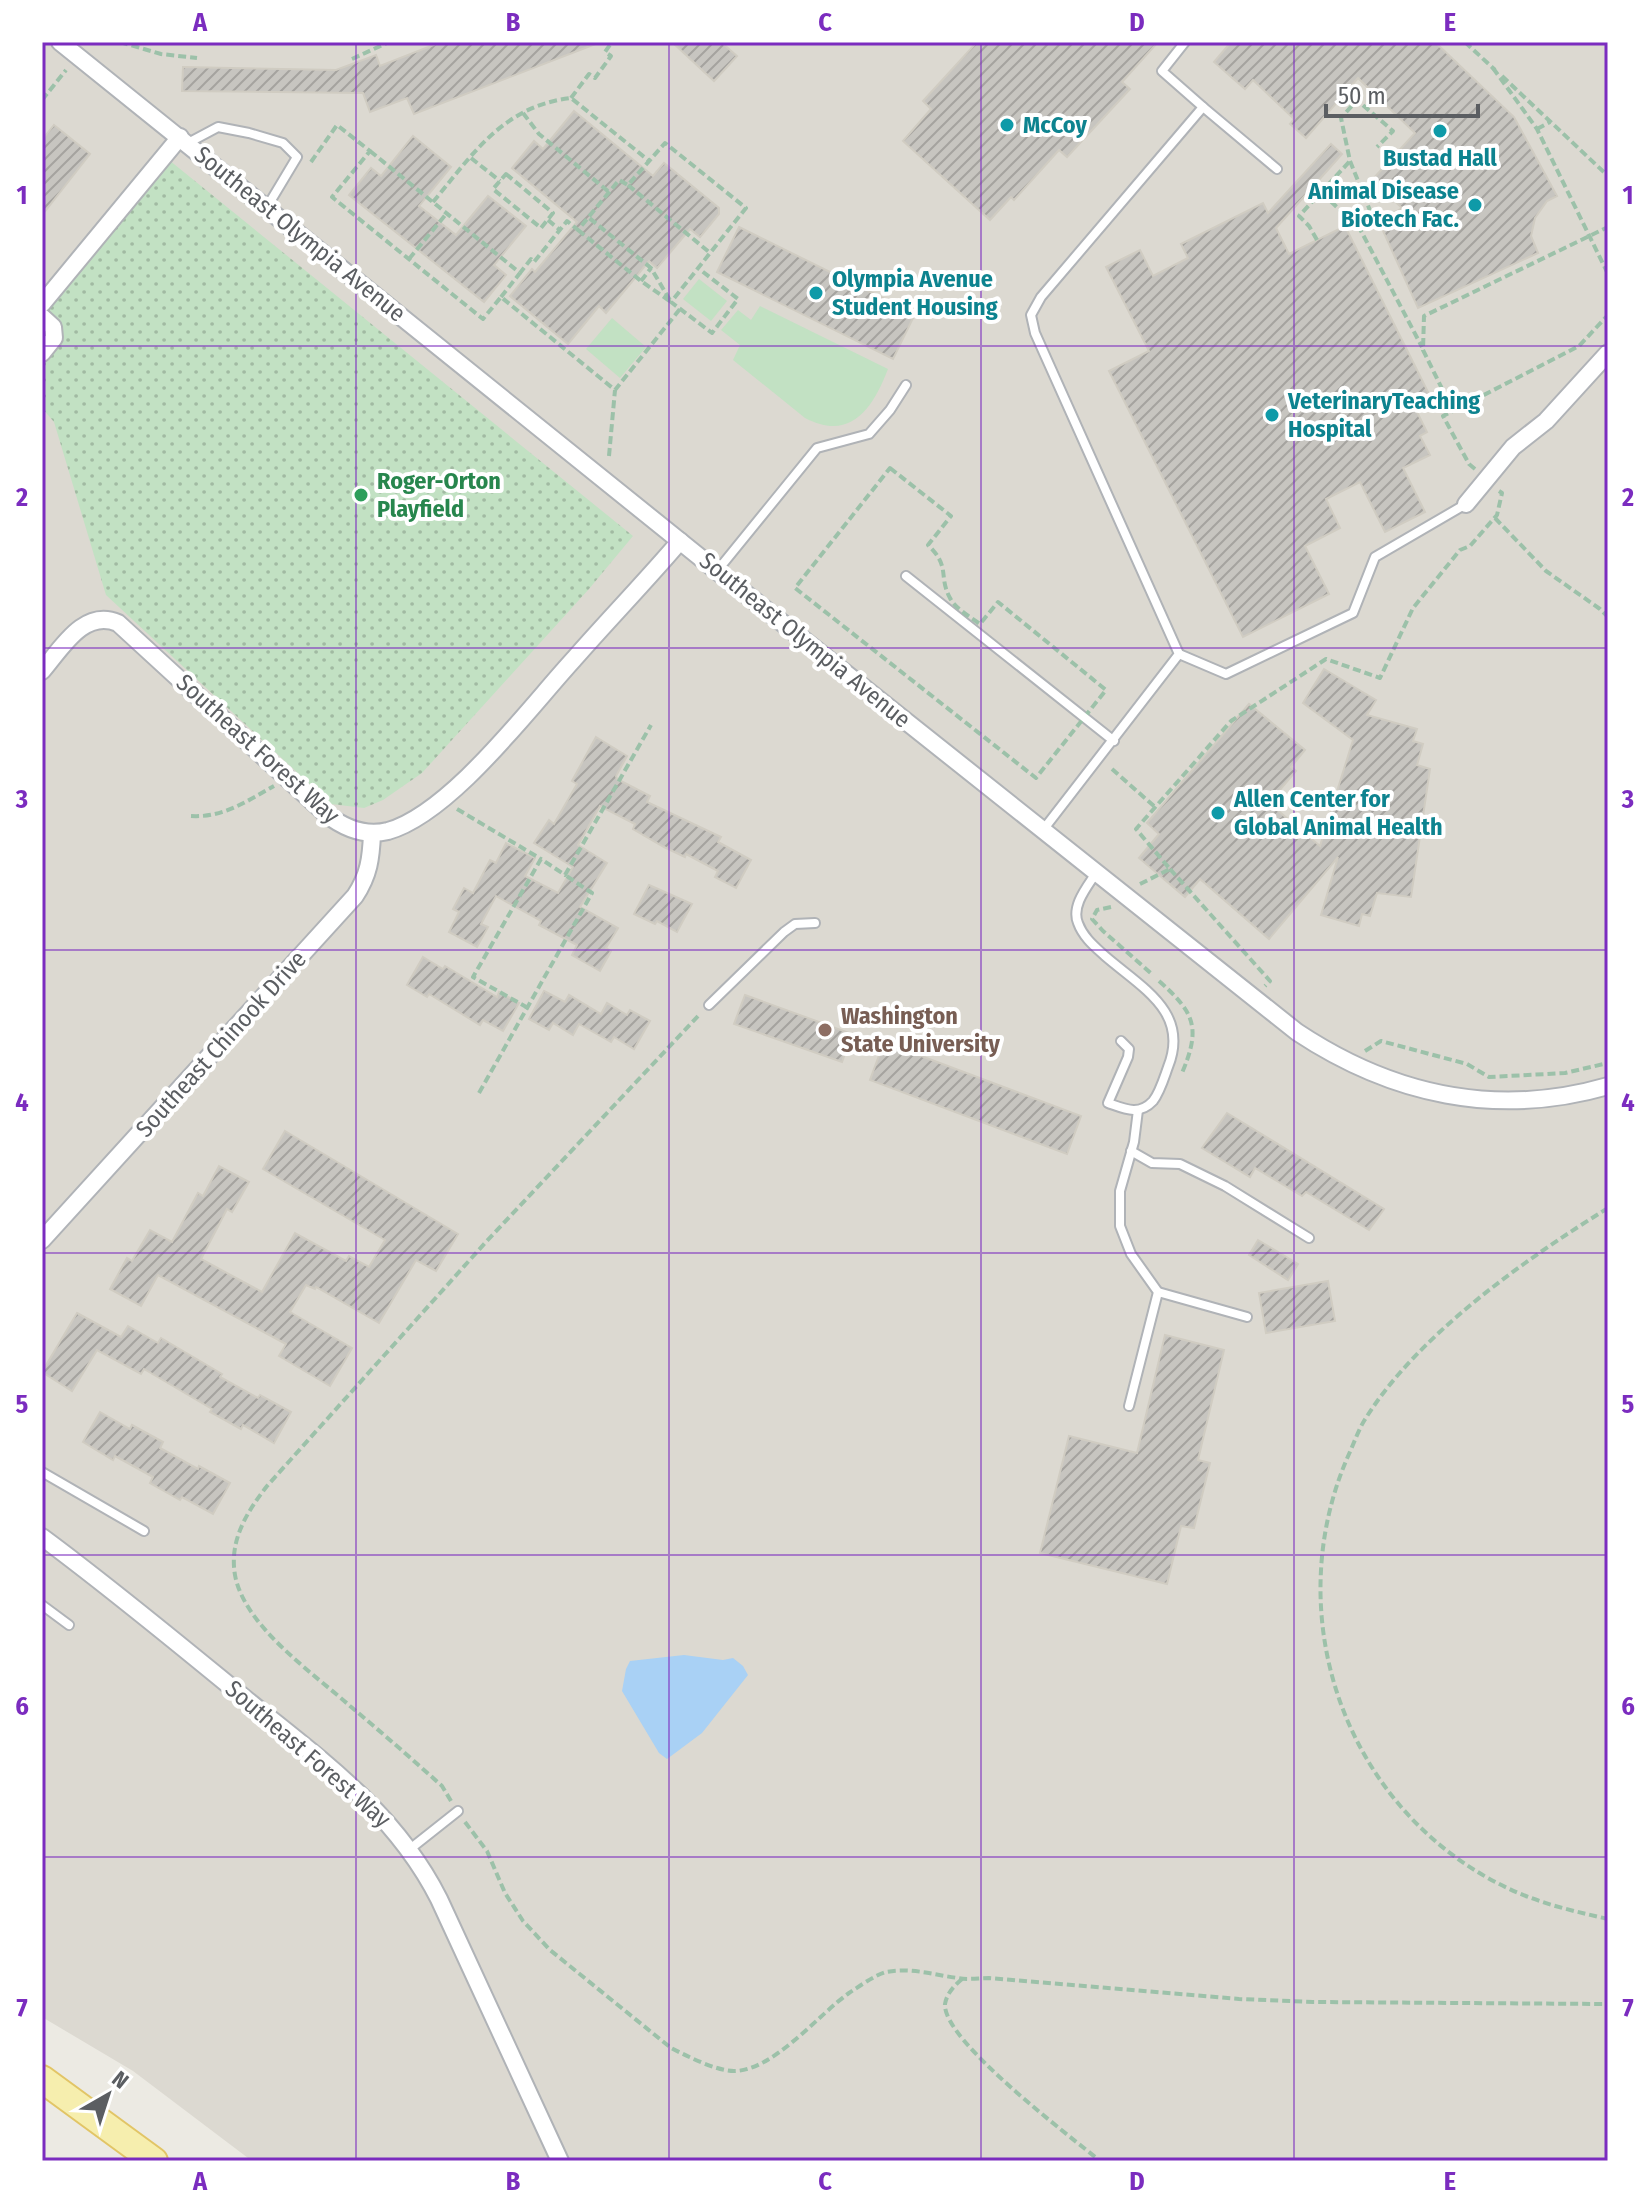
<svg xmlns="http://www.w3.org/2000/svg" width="1650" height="2203" font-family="'Fira Sans Condensed',sans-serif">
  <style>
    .education { fill: #dcd9d1 }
    .grass { fill: #c2e1c3 }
    .park { fill: url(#park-dots) }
    .water { fill: #a9d1f5 }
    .building { fill: url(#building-hatch); stroke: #d0ccc2; stroke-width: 2 }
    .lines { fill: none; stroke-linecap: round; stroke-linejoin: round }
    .service-casing { stroke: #b0b3b7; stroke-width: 12 }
    .minor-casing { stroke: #b0b3b7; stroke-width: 20 }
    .primary-casing { stroke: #e2c566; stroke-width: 30 }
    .path { stroke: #9cc1a9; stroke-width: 4; stroke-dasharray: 8 4; stroke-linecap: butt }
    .service { stroke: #fff; stroke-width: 8 }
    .minor { stroke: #fff; stroke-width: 16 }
    .primary { stroke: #f6eeae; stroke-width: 26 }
    .grid { fill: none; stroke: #7b2cbf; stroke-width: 2; stroke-opacity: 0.55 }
    .culture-dot { fill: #0f9aa8; stroke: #fff; stroke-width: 3 }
    .leisure-dot { fill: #2e9e5b; stroke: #fff; stroke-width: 3 }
    .education-dot { fill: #8d6e63; stroke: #fff; stroke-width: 3 }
    .labels { text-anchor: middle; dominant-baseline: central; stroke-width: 8; stroke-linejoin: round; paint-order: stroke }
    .culture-label { font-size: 24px; font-weight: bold; fill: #0d838f; stroke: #fff; text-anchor: start }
    .street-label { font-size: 24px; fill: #5b5e62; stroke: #fff }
    .leisure-label { font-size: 24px; font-weight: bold; fill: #27864d; stroke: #fff; text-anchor: start }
    .education-label { font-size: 24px; font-weight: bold; fill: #785e54; stroke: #fff; text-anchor: start }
    .neatline { fill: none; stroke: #7b2cbf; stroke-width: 3 }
    .grid-label { font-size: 26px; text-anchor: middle; font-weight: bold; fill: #7b2cbf }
  </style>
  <defs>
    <pattern id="park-dots" width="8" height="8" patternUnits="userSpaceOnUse" patternTransform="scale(2)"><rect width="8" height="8" fill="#c2e1c3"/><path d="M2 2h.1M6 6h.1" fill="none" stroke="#a1baa2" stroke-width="1.8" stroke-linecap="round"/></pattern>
    <pattern id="building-hatch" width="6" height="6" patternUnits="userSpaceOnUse" patternTransform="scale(2)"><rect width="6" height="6" fill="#c7c5c0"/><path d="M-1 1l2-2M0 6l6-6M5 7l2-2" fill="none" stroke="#a5a39f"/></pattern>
  </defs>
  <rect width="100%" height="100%" fill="#eceae3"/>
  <polygon class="education" points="42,42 1608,42 1608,2161 252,2161 133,2071 42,2017"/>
  <g class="grass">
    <polygon points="699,279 727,301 711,321 683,299"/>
    <path d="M760,306L888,369C873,408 851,442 805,418L733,360L740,345L721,330L738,310L751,320Z"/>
    <polygon points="612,318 646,347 620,378 586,349"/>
  </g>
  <polygon class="park" points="169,160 633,536 589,589 422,773 383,800 364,808 331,804 106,595 54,422 42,408 42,311"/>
  <polygon class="water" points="684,1655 723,1660 733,1658 743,1666 748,1675 702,1733 667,1759 659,1753 622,1691 626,1669 630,1661"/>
  <g class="building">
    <polygon points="441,42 598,43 414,114 407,98 370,112 363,93 182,91 183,67 336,70 376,55 380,66"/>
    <polygon points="672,42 721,42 737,56 714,81"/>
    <polygon points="977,42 1158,42 1122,82 1130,89 1067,157 1059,150 1014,200 1011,197 990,220 903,141 931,109 923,101"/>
    <polygon points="1231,42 1435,42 1514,117 1557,196 1547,201 1535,218 1531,236 1538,253 1418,308 1379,222 1402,208 1372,180 1415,133 1358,78 1306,138 1290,124 1294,119 1253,80 1245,89 1214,62"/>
    <polygon points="574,111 653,176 664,163 719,208 719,214 700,237 690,229 657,268 649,261 606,313 599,306 568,344 510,296 532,269 535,272 577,222 512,168 534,141 543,149"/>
    <polygon points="54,125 90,154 42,215 42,140"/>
    <polygon points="413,136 451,167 419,206 456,235 488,196 526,226 494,265 506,275 484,302 349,195 371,168 381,176"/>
    <polygon points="1331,144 1342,154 1276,228 1289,254 1345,226 1431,398 1414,406 1427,432 1420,436 1430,455 1403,468 1425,512 1385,532 1360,482 1326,499 1340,528 1305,546 1329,594 1243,637 1109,371 1149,351 1106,267 1140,250 1153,276 1188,258 1181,244 1263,203 1268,213"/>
    <polygon points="739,227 915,314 893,359 717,272"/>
    <polygon points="1324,669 1376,700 1367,715 1417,729 1413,741 1423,744 1417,765 1430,769 1411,897 1377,893 1370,916 1362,914 1359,926 1321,915 1338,857 1269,939 1200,879 1185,897 1139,858 1159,834 1147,823 1249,704 1305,750 1291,767 1296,771 1269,803 1320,846 1353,740 1303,703"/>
    <polygon points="596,737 627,756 616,776 617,779 650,796 647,802 721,837 718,842 751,860 736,888 715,877 718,871 686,854 685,857 664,847 633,829 635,824 600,806 578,845 607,863 580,907 618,928 606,948 611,951 600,971 572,955 577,945 539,925 541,921 496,896 481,924 488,927 477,947 449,932 459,912 453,909 464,888 473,893 490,860 496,863 506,843 535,858 525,876 558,893 573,867 534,843 549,820 554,824 577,784 572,781"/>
    <polygon points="649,885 692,904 677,932 657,921 655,924 634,914"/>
    <polygon points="423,957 443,969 445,966 497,997 499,992 519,1003 503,1031 483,1020 480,1025 429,994 427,997 407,985"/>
    <polygon points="544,991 565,1002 569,995 601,1014 607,1003 627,1015 630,1010 650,1021 634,1049 614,1037 611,1042 579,1024 573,1035 553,1023 549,1030 529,1019"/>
    <polygon points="745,995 852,1034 842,1062 734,1024"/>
    <polygon points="884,1042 1081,1116 1067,1154 870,1080"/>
    <polygon points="1227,1113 1384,1209 1369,1230 1306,1192 1302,1196 1255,1168 1250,1177 1202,1148"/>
    <polygon points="285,1131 458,1234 436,1271 416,1260 379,1323 316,1287 315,1289 306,1285 290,1312 352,1348 330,1386 279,1356 286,1344 158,1275 141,1306 110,1289 127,1258 132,1261 150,1230 172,1242 198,1193 203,1196 219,1166 249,1182 232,1212 227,1209 201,1259 262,1292 295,1233 346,1261 349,1256 369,1267 385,1240 263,1169"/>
    <polygon points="1258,1240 1298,1264 1288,1280 1249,1255"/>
    <polygon points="1328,1281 1335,1321 1266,1333 1259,1293"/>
    <polygon points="77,1313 121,1337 128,1326 158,1343 161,1338 222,1374 220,1377 258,1398 260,1395 291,1412 274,1443 243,1425 241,1429 210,1412 212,1409 144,1369 141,1374 97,1350 72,1391 42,1372"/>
    <polygon points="1165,1335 1224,1350 1198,1460 1210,1463 1194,1528 1181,1526 1167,1584 1040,1553 1069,1436 1137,1453"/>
    <polygon points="100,1412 130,1429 132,1425 163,1442 160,1448 198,1469 199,1466 230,1483 213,1514 182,1497 180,1500 150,1483 153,1477 115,1456 113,1460 83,1442"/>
  </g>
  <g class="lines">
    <g class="service-casing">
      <g id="service">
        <polyline points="1203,107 1277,169"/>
        <polyline points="188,143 218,127 249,133 283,143 297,157 267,207"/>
        <polyline points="717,571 817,448 869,434 890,410 906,385"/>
        <polyline points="906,576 1114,741"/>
        <polyline points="1179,654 1226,674 1353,613 1375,557 1466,504"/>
        <polyline points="1043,830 1179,654 1035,333 1031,315 1041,297 1203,107 1162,71 1185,42"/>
        <path d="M1096,873C1087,887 1071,906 1078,923C1083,937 1094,946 1105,956C1142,988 1190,1012 1168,1067C1164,1078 1160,1092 1153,1101C1139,1116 1125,1109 1108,1103L1128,1057L1129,1049L1121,1041"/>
        <polyline points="709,1005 784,932 795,924 815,923"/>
        <polyline points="1131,1151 1152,1163 1180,1164 1225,1186 1309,1238"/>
        <polyline points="1158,1292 1247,1317"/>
        <polyline points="1129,1406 1158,1292 1131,1254 1120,1226 1120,1191 1134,1142 1138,1110"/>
        <polyline points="42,1472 144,1531"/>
        <polyline points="42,1605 69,1625"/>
        <polyline points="410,1849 458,1811"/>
      </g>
    </g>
    <g class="minor-casing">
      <g id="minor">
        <path d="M60,42L717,571L1297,1032C1392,1095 1497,1118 1608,1086"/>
        <polyline points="42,304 180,137"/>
        <polyline points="42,317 53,327 54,338 42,353"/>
        <polyline points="1466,504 1513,447 1546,421 1608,353"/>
        <path d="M42,671C61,649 84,608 118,623L326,814C344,828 364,837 388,831C451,813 529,708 574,659C609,619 646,581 680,541"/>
        <path d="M42,1240L355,896C369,875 371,858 372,834"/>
        <path d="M42,1537C111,1588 176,1642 242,1696C317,1757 394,1810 439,1899L560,2161"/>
      </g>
    </g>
    <g class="primary-casing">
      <polyline id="primary" points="42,2079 154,2161"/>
    </g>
    <g class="path">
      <polyline points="120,42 161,54 197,58"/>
      <polyline points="618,42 622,42"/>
      <polyline points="1465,42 1495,70"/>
      <polyline points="352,59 389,42"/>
      <polyline points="1493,68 1537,129 1608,274"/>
      <polyline points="1502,76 1608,176"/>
      <polyline points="571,98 589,74 595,78 611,56 605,52 612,42"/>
      <polyline points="42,100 66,70"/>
      <polyline points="523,113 539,134 609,192"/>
      <polyline points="1537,129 1550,122"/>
      <path d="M370,151L520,273L531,259L534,262L567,221L578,230L619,180L628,185L665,143L746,208C721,239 696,271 671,302L712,333L738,299L698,268"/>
      <polyline points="471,158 500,181"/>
      <polyline points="311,162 337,125 370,151 332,197 483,319 501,297 615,390 680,309"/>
      <polygon points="506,174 553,213 541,228 493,189"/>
      <polyline points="628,185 709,252"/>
      <polyline points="1322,193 1360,229 1422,347"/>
      <path d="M433,202C473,154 503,106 571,98L648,160"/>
      <polyline points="1371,213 1350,161 1341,118 1357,100 1393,131 1377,147"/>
      <polyline points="548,220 560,230"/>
      <polyline points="578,230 641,281 671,302 651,268 588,217"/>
      <polyline points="1317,240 1309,226 1299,216 1350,161"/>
      <polyline points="409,259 447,213"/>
      <polyline points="641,281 651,268"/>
      <polyline points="501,297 520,273"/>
      <polyline points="1453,411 1423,350 1424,316 1608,227"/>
      <polyline points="609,456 615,390"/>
      <path d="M890,468L951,516L928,545C951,567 938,576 950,598C955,608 970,617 980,624L998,602L1106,690L1036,778L795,588Z"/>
      <polyline points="1475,469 1469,464 1443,416 1579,346 1608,315"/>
      <polyline points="1495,518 1546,571 1600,609 1608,617"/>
      <polyline points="1112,769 1155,807"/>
      <polyline points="457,809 541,859"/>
      <path d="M191,816C223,818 247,801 274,786"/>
      <polyline points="1170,869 1270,981 1265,986"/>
      <polyline points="1140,884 1170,869 1136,829 1231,721 1326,659 1380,678 1413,608 1460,550 1470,546 1497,515 1502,493 1499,491"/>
      <polyline points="1111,907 1097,910 1092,919 1103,931 1153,975"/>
      <path d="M1159,981C1195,1013 1201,1028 1182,1073"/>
      <polyline points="528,1008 473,977 541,859 565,875 651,725"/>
      <polyline points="1365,1051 1381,1041 1467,1064 1489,1077 1565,1073 1608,1063"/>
      <polyline points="479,1093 592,893 565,875"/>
      <path d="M1608,1208C1524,1260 1416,1336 1364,1421C1358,1431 1354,1443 1349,1454C1280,1609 1340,1795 1488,1878C1529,1901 1564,1909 1608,1919"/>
      <path d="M451,1801L442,1786C412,1759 381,1732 350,1706C313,1673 244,1626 235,1575C229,1540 247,1512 267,1486L485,1243L700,1014"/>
      <path d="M465,1822L487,1851L505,1893L523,1921L550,1950L671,2048C687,2056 716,2071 734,2071C773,2071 818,2015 849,1993C860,1986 873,1976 886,1972C911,1967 934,1975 958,1978C968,1980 979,1978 989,1978L1239,1999L1313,2002L1608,2004"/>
      <path d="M962,1979C954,1986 947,1993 945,2004C942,2040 1070,2136 1100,2161"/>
    </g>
    <use href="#service" class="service"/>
    <use href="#minor" class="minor"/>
    <use href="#primary" class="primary"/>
  </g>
  <path class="grid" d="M356,42V2161M669,42V2161M981,42V2161M1294,42V2161M42,346H1608M42,648H1608M42,950H1608M42,1253H1608M42,1555H1608M42,1857H1608"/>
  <g class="culture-dot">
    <circle cx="1007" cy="125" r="8"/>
    <circle cx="1440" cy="131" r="8"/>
    <circle cx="1475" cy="205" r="8"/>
    <circle cx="816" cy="293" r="8"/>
    <circle cx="1272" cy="415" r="8"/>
    <circle cx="1218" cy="813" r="8"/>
  </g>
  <circle class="leisure-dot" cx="361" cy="495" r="8"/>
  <circle class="education-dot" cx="825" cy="1030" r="8"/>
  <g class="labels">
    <g class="culture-label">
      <text x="1023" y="125">McCoy</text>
      <text x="1440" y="158" text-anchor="middle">Bustad Hall</text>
      <text x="1459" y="191" text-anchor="end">Animal Disease<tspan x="1459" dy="28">Biotech Fac.</tspan></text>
      <text x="832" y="279">Olympia Avenue<tspan x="832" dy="28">Student Housing</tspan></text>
      <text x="1288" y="401">VeterinaryTeaching<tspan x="1288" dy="28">Hospital</tspan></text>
      <text x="1234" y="799">Allen Center for<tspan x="1234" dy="28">Global Animal Health</tspan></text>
    </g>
    <g class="street-label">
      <text transform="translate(300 234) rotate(39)">Southeast Olympia Avenue</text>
      <text transform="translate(805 640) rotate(39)">Southeast Olympia Avenue</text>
      <text transform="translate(258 749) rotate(42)">Southeast Forest Way</text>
      <text transform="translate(221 1044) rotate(-48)">Southeast Chinook Drive</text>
      <text transform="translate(308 1754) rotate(41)">Southeast Forest Way</text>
    </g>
    <g class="leisure-label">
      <text x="377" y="481">Roger-Orton<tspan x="377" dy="28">Playfield</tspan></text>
    </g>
    <g class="education-label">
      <text x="841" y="1016">Washington<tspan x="841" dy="28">State University</tspan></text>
    </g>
  </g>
  <rect width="1650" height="2203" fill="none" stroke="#ffffff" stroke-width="88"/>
  <g transform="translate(108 2095) rotate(39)" stroke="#ffffff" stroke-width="6" paint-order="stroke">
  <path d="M0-6L14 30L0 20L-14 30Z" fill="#5b5e62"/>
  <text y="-12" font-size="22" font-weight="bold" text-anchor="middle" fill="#5b5e62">N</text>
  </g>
  <path d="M1326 104v12h152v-12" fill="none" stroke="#5b5e62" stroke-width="4"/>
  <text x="1338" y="104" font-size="24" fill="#5b5e62" stroke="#ffffff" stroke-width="6" paint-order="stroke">50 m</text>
  <rect x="44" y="44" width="1562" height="2115" class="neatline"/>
  <g class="grid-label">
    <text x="200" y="31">A</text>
    <text x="513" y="31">B</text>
    <text x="825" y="31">C</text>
    <text x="1137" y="31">D</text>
    <text x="1450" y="31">E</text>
    <text x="22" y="204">1</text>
    <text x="1628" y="204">1</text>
    <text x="22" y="506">2</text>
    <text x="1628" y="506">2</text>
    <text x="22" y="808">3</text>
    <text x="1628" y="808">3</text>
    <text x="22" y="1111">4</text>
    <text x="1628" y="1111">4</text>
    <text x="22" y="1413">5</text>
    <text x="1628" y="1413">5</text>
    <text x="22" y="1715">6</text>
    <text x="1628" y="1715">6</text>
    <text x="22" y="2017">7</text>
    <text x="1628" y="2017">7</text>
    <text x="200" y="2190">A</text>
    <text x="513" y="2190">B</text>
    <text x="825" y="2190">C</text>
    <text x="1137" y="2190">D</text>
    <text x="1450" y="2190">E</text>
  </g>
</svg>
